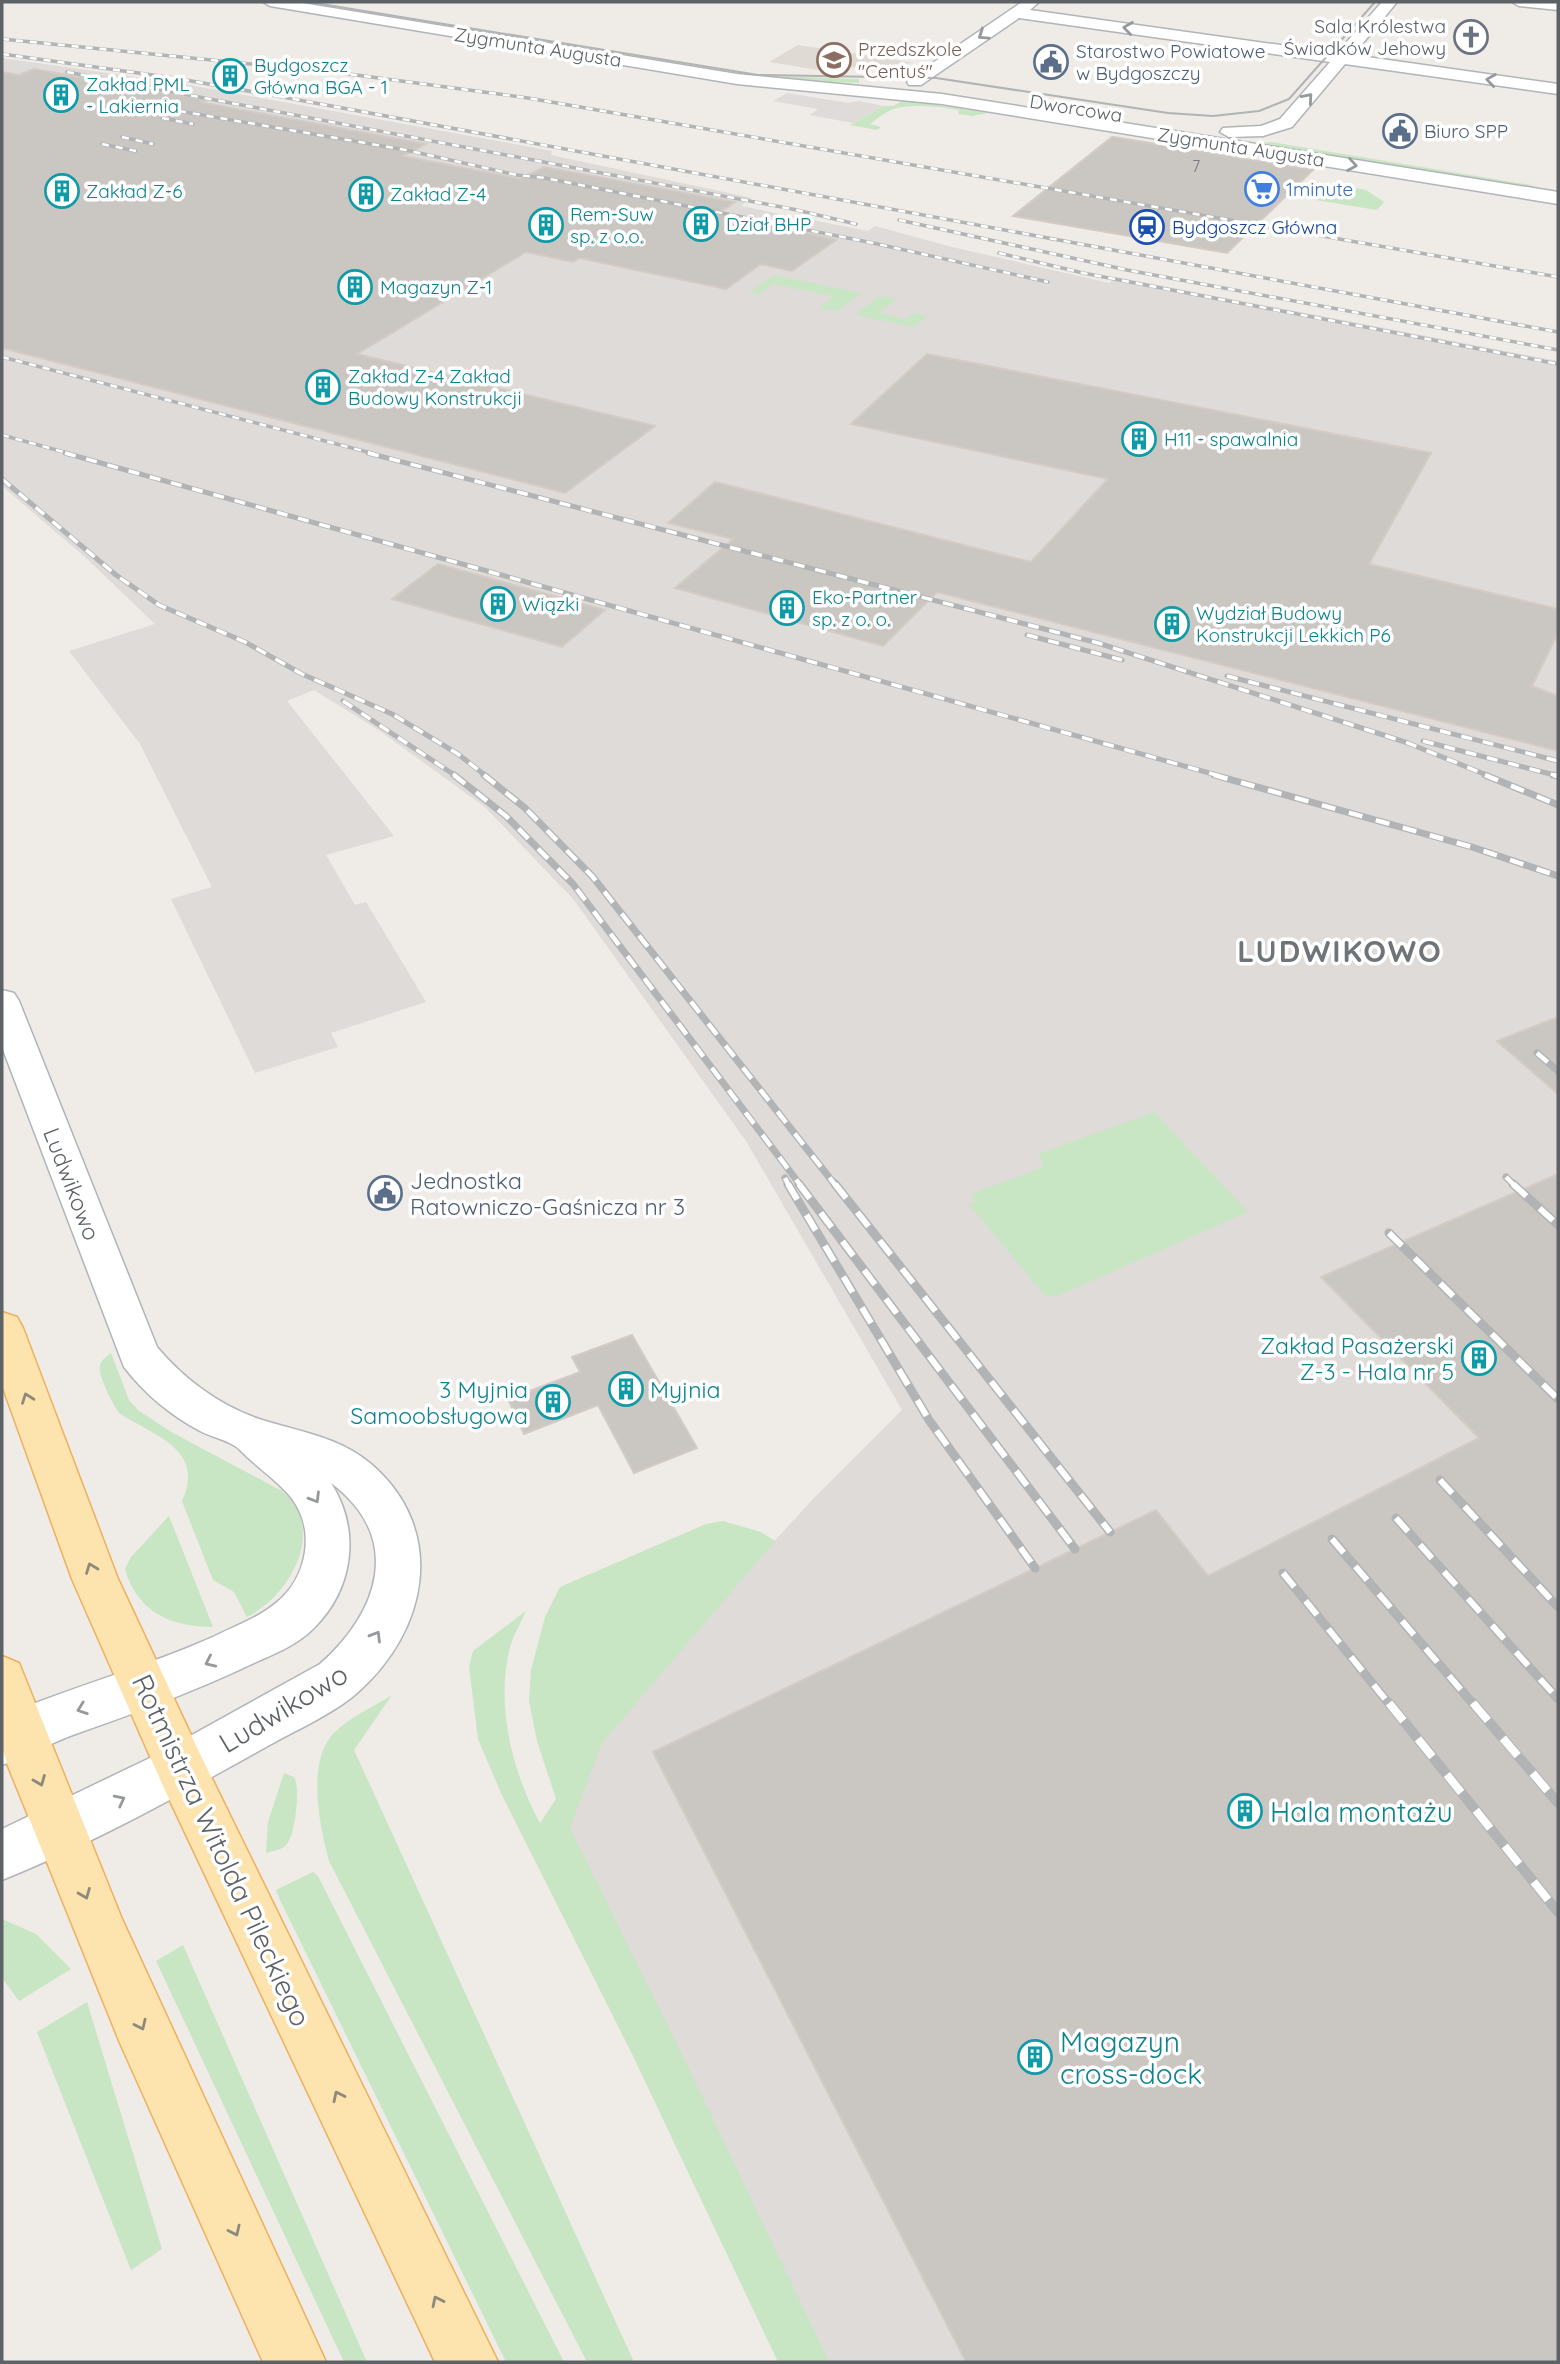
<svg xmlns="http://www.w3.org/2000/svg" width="1560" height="2364" font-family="Quicksand,sans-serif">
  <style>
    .industrial { fill: #dedbd8 }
    .education { fill: #dfdbd4 }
    .green { fill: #c8e6c3 }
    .building { fill: #cac6c2; stroke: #d4ccc4; stroke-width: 2 }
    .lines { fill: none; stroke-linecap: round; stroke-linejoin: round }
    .minor-casing { stroke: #b1b4b8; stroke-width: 3 }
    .major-casing { stroke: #eeb05f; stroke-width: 3 }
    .minor { fill: #fff; fill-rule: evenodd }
    .major { fill: #fde3ad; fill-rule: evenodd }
    .tram { stroke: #b2b3b4; stroke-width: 2 }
    .rail-far4-casing { stroke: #b2b3b4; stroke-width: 3.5 }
    .rail-far3-casing { stroke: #b2b3b4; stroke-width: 5 }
    .rail-far2-casing { stroke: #b2b3b4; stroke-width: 7 }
    .rail-far1-casing { stroke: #b2b3b4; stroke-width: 9 }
    .rail-casing { stroke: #b2b3b4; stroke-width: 10 }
    .rail-far4 { stroke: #fff; stroke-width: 2.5; stroke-dasharray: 7; stroke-linecap: butt }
    .rail-far3 { stroke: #fff; stroke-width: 3.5; stroke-dasharray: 11; stroke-linecap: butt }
    .rail-far2 { stroke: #fff; stroke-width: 4.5; stroke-dasharray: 14; stroke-linecap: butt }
    .rail-far1 { stroke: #fff; stroke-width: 6; stroke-dasharray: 18; stroke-linecap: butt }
    .rail { stroke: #fff; stroke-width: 8; stroke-dasharray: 23; stroke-linecap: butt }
    .oneway { stroke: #96999c }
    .oneway2 { stroke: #8d897b }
    .labels { text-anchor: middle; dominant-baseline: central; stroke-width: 7; stroke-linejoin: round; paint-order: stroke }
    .far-number-label { font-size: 16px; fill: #787b7d }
    .far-worship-label { font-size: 19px; fill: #5b616d; stroke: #fff; text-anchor: end }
    .far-street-label { font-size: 19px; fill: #5d6266; stroke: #fff }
    .far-education-label { font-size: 19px; fill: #785e54; stroke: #fff; text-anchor: start }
    .far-service-label { font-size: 19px; fill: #4e5e75; stroke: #fff; text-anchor: start }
    .far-culture-label { font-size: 19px; fill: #0d838f; stroke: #fff; text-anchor: start }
    .far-shop-label { font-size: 19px; fill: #366cbe; stroke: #fff; text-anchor: start }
    .far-transit-label { font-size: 19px; fill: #164399; stroke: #fff; text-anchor: start }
    .service-label { font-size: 23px; fill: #4e5e75; stroke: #fff; text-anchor: start }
    .street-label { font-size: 23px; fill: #5d6266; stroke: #fff }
    .culture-label { font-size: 23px; fill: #0d838f; stroke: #fff; text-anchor: end }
    .near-street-label { font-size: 28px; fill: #5d6266; stroke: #fff }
    .near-culture-label { font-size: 28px; fill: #0d838f; stroke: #fff; text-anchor: start }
    .district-label { font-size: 30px; font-weight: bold; letter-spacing: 2px; fill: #6e7478; stroke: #fff }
  </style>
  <rect width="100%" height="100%" fill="#efebe6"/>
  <g class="industrial">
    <polygon points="2,58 178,83 552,151 551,155 752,198 741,206 868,231 875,226 948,246 1109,283 1116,277 1558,361 1558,2362 810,2362 540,1838 598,1733 814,1498 902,1410 746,1141 574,900 485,807 380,731 314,690 287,701 394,836 326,855 355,905 366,902 426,1002 331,1033 338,1047 255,1073 171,899 212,887 140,744 69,651 155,624 85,557 2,486"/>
    <polygon points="787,93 848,103 859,101 884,106 853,123 810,115 818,109 773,101"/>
  </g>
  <polygon class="education" points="798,45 879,57 914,63 818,70 769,62"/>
  <g class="green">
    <polygon points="295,2 750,75 859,79 859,83 806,81 730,74"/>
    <path d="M905,100L988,113L972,116L958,114L959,110C944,107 908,103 894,109C885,112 877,119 870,124L881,127L877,130L850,125L884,106H893Z"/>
    <polygon points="1271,142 1531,185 1536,187 1250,144"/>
    <polygon points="1331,184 1366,190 1384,202 1377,210 1291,196 1300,186"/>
    <polygon points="774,275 861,293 837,311 819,308 833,296 773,284 758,295 749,293"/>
    <polygon points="879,296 896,299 879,313 906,319 914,313 928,315 914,327 855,315"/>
    <polygon points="1154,1112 1248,1212 1055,1297 1044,1295 969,1204 976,1201 971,1194 1041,1168 1043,1162 1038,1154"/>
    <path d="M111,1353L129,1400L138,1410L173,1433L282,1491C328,1529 290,1596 247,1617L234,1592L213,1580L182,1501C206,1449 154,1436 119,1413C113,1405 98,1376 100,1366C101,1360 106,1357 111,1353Z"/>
    <path d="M169,1516L213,1627C171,1627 137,1612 125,1569L131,1557Z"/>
    <path d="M723,1521L761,1532L775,1541L602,1743L570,1828L683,2056L829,2362H778L633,2056L501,1793L478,1739L469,1667L473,1651L526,1611C520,1624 512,1638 509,1651C496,1708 513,1774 540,1823L556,1799L537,1741L529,1701L531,1670L545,1617L560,1587L706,1524Z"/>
    <path d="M392,1695L354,1750L634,2362H587L329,1861C320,1827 306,1763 333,1734C348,1718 373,1707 392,1695Z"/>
    <path d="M284,1773L294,1777C301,1786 295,1835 287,1844C282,1850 273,1851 266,1853L268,1822Z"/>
    <polygon points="313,1872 318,1876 564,2362 506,2362 280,1900 276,1890"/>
    <polygon points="2,1919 36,1934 71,1969 19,2001 2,1978"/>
    <polygon points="183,1945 367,2362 344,2362 156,1961"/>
    <polygon points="87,2002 162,2249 131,2270 37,2032"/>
  </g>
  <g class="building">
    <polygon points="34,69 207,100 200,102 426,144 403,156 521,179 544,167 735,202 720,212 836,240 792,271 761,264 726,289 579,258 573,262 526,252 357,354 655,426 565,493 2,348 2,72 19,75"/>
    <polygon points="1112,137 1114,137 1313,170 1227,253 1013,216"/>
    <polygon points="927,354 1431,453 1369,564 1558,609 1558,633 1532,686 1558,696 1558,751 937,592 883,646 675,588 733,539 668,523 715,482 1031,562 1108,479 851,424"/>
    <polygon points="438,564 605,610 562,647 392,599"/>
    <polygon points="1558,1017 1558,1094 1497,1041"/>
    <polygon points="1558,1174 1558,2362 966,2362 653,1752 1156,1510 1208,1576 1479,1438 1321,1277"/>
    <polygon points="632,1335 697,1448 634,1473 598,1405 524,1434 508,1399 580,1372 572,1357"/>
  </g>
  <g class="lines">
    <g class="minor-casing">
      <g id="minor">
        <polygon points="263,2 296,2 737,74 942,94 1558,192 1558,204 942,104 737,84 270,6"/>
        <polygon points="1022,2 1039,2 1030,10 1337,53 1382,2 1397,2 1353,55 1558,84 1558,94 1345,64 1292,127 1263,136 1229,137 1220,132 1223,128 1261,126 1280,119 1330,62 1019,18 921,85 909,85 907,82 909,79"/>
        <polygon points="1512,2 1558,2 1558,10 1519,6"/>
        <path d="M2,990L14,993L19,1001L157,1347C184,1379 219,1405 259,1419C299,1432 338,1436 371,1464C448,1530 428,1631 357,1693C333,1714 294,1731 266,1747C180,1795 94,1843 2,1880V1829L154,1756L320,1664C379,1612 404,1538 331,1483C361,1530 354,1589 313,1629C297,1645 274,1654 254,1663C194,1692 132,1714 70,1736C47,1745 25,1757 2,1765V1716C72,1687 146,1667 215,1636C235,1626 258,1618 276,1603C308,1577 317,1528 289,1495C274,1478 254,1465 239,1449C231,1441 211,1437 200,1431C170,1415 145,1394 124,1367L2,1047Z"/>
      </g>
    </g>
    <g class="major-casing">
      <g id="major">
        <polygon points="2,1312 17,1317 23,1328 118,1579 199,1752 498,2362 435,2362 163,1786 72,1579 2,1385"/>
        <polygon points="2,1656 19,1663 122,1919 326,2362 263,2362 120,2043 8,1766 2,1747"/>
      </g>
    </g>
    <use href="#minor" class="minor"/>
    <use href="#major" class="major"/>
    <polyline class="tram" points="309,2 758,75 936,78 1168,113 1213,116 1259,111 1289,99 1375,2"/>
    <g class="rail-far4-casing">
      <g id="rail-far4">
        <polyline points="2,39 341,73 528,98 1558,277"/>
        <polyline points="2,54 174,78 288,98 1558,332"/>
        <polyline points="67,72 792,209 856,224"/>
        <polyline points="179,111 406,150 517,175 545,178 873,243 1048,282"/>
        <polyline points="162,118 193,124"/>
        <polyline points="122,137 153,144"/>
        <polyline points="102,144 136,151"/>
        <polyline points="899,220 1127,270 1558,350"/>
        <polyline points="999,253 1083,273 1558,364"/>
        <polyline points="2,357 375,454"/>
        <polyline points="2,435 71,454"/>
      </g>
    </g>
    <g class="rail-far3-casing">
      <g id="rail-far3">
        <polyline points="65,453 1220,776"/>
        <polyline points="368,453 1098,643 1408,743 1489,776"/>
        <polyline points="2,479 116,575 159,605 245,642 302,674 392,714 458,754 486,776"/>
        <polyline points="1027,635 1122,660"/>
        <polyline points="1227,676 1558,761"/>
        <polyline points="343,701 456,776"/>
        <polyline points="1423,741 1558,776"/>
      </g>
    </g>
    <g class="rail-far2-casing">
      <g id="rail-far2">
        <polyline points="454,775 506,816 573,884 801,1186"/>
        <polyline points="484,775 525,808 592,876 836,1186"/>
        <polyline points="1214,775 1472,847 1558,876"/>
        <polyline points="1485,775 1558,805"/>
        <polyline points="1553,775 1558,776"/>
        <polyline points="1537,1053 1558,1071"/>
        <polyline points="1506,1177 1515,1186"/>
        <polyline points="785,1178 789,1186"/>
      </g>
    </g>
    <g class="rail-far1-casing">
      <g id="rail-far1">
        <polyline points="788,1184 929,1420 1035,1568"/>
        <polyline points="799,1184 1075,1549"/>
        <polyline points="835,1184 1110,1532"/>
        <polyline points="1513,1184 1558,1225"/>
        <polyline points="1389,1233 1558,1399"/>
        <polyline points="1440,1480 1558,1607"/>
        <polyline points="1396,1518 1558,1699"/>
        <polyline points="1332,1539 1474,1705"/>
        <polyline points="1283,1573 1390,1705"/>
      </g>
    </g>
    <g class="rail-casing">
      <g id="rail">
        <polyline points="1389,1703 1558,1912"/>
        <polyline points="1473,1703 1558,1803"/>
      </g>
    </g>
    <use href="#rail-far4" class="rail-far4"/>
    <use href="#rail-far3" class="rail-far3"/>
    <use href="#rail-far2" class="rail-far2"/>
    <use href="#rail-far1" class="rail-far1"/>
    <use href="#rail" class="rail"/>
  </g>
  <defs><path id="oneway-chevron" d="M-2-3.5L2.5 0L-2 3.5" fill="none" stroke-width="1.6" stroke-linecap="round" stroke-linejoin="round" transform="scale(1.75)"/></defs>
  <g class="oneway">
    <use href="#oneway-chevron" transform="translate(1128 28) rotate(-172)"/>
    <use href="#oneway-chevron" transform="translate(983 35) rotate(146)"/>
    <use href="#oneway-chevron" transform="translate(1491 80) rotate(-172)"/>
    <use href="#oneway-chevron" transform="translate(1308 98) rotate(-49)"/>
    <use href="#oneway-chevron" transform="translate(1352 165) rotate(9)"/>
    <use href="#oneway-chevron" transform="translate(315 1498) rotate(59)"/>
    <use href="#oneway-chevron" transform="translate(376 1636) rotate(-59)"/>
    <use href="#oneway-chevron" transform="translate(210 1662) rotate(155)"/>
    <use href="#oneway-chevron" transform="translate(82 1709) rotate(160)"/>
    <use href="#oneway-chevron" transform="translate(120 1800) rotate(-27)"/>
  </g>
  <g class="oneway2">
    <use href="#oneway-chevron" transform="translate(27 1398) rotate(-110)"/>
    <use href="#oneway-chevron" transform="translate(91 1568) rotate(-111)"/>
    <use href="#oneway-chevron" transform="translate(40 1781) rotate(68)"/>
    <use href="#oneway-chevron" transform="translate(85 1894) rotate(68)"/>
    <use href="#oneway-chevron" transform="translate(141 2025) rotate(65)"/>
    <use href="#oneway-chevron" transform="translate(338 2096) rotate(-116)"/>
    <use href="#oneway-chevron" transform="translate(235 2231) rotate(65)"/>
    <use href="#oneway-chevron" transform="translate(437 2301) rotate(-116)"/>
  </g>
  <defs>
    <g id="church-ring" transform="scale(1.75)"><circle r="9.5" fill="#fff" stroke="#6b7280" stroke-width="1.5"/><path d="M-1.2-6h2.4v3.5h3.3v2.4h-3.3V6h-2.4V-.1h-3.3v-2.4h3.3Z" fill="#6b7280"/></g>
    <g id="school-ring" transform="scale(1.75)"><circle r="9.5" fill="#fff" stroke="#8d6e63" stroke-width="1.5"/><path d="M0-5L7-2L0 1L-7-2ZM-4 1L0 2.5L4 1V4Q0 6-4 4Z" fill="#8d6e63"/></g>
    <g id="civic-ring" transform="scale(1.75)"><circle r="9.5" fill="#fff" stroke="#5c6f8a" stroke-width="1.5"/><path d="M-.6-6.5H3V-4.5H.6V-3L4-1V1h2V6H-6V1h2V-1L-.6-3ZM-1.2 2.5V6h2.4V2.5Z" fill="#5c6f8a"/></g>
    <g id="building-ring" transform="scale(1.75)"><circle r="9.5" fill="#fff" stroke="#0f9aa8" stroke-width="1.5"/><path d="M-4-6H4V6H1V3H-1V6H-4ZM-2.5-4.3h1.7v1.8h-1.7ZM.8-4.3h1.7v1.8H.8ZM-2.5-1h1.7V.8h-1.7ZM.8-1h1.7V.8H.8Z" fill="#0f9aa8"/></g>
    <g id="supermarket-ring" transform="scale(1.75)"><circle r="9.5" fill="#fff" stroke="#3f7fe0" stroke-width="1.5"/><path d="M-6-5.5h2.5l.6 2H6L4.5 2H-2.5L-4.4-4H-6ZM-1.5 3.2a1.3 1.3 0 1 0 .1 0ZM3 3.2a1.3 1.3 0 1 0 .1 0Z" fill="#3f7fe0"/></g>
    <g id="station-ring" transform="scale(1.75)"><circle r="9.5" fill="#fff" stroke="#1a4fb4" stroke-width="1.5"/><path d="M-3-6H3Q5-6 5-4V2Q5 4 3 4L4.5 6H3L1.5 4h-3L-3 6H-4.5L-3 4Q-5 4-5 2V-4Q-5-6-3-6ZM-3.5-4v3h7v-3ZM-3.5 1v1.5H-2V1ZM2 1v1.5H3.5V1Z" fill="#1a4fb4"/></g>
  </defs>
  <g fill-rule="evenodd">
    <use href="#church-ring" x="1471" y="37"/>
    <use href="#school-ring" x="834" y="60"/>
    <use href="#civic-ring" x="1051" y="62"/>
    <use href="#building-ring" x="230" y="76"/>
    <use href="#building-ring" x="61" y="95"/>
    <use href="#civic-ring" x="1400" y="131"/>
    <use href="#supermarket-ring" x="1262" y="189"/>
    <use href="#building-ring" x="62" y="191"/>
    <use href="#building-ring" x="366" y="194"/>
    <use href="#building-ring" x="701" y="224"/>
    <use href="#building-ring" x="546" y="225"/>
    <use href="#station-ring" x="1147" y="227"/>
    <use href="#building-ring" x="355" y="287"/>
    <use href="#building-ring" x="323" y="387"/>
    <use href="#building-ring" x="1139" y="439"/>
    <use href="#building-ring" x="498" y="604"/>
    <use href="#building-ring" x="787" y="608"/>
    <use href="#building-ring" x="1172" y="624"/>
    <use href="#civic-ring" x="385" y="1193"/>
    <use href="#building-ring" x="1479" y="1358"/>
    <use href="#building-ring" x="626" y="1389"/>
    <use href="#building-ring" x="553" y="1402"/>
    <use href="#building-ring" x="1245" y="1811"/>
    <use href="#building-ring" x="1035" y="2057"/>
  </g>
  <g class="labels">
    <g class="far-number-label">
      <text x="1196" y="166">7</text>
    </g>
    <g class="far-worship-label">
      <text x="1446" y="26">Sala Królestwa<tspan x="1446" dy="22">Świadków Jehowy</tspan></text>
    </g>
    <g class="far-street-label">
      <text transform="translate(538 47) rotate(9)">Zygmunta Augusta</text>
      <text transform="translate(1076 108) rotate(9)">Dworcowa</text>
      <text transform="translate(1241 147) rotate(9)">Zygmunta Augusta</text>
    </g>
    <g class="far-education-label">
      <text x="858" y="49">Przedszkole<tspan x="858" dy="22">"Centuś"</tspan></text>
    </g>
    <g class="far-service-label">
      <text x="1076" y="51">Starostwo Powiatowe<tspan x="1076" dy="22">w Bydgoszczy</tspan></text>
      <text x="1424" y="131">Biuro SPP</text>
    </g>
    <g class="far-culture-label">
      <text x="254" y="65">Bydgoszcz<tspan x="254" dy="22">Główna BGA - 1</tspan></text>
      <text x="86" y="84">Zakład PML<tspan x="86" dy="22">- Lakiernia</tspan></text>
      <text x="86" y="191">Zakład Z-6</text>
      <text x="390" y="194">Zakład Z-4</text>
      <text x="570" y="214">Rem-Suw<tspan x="570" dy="22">sp. z o.o.</tspan></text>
      <text x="726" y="224">Dział BHP</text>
      <text x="380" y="287">Magazyn Z-1</text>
      <text x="348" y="376">Zakład Z-4 Zakład<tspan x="348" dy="22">Budowy Konstrukcji</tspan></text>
      <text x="1164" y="439">H11 - spawalnia</text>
      <text x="812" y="597">Eko-Partner<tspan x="812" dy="22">sp. z o. o.</tspan></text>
      <text x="522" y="604">Wiązki</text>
      <text x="1196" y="613">Wydział Budowy<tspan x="1196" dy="22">Konstrukcji Lekkich P6</tspan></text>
    </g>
    <g class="far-shop-label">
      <text x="1286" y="189">1minute</text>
    </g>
    <g class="far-transit-label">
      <text x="1172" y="227">Bydgoszcz Główna</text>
    </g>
    <g class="service-label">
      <text x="410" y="1180">Jednostka<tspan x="410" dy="26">Ratowniczo-Gaśnicza nr 3</tspan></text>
    </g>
    <g class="street-label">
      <text transform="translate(72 1184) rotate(69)">Ludwikowo</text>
    </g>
    <g class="culture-label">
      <text x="1454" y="1345">Zakład Pasażerski<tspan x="1454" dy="26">Z-3 - Hala nr 5</tspan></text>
      <text x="528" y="1389">3 Myjnia<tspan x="528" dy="26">Samoobsługowa</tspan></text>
      <text x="650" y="1389" text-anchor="start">Myjnia</text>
    </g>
    <g class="near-street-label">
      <text transform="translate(283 1708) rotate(-31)">Ludwikowo</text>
      <text transform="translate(222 1850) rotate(65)">Rotmistrza Witolda Pileckiego</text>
    </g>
    <g class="near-culture-label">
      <text x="1270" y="1811">Hala montażu</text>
      <text x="1060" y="2041">Magazyn<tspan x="1060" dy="32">cross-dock</tspan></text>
    </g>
    <g class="district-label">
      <text x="1340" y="951">LUDWIKOWO</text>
    </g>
  </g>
  <rect width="1560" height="2364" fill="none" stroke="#5d6266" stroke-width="7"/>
</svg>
